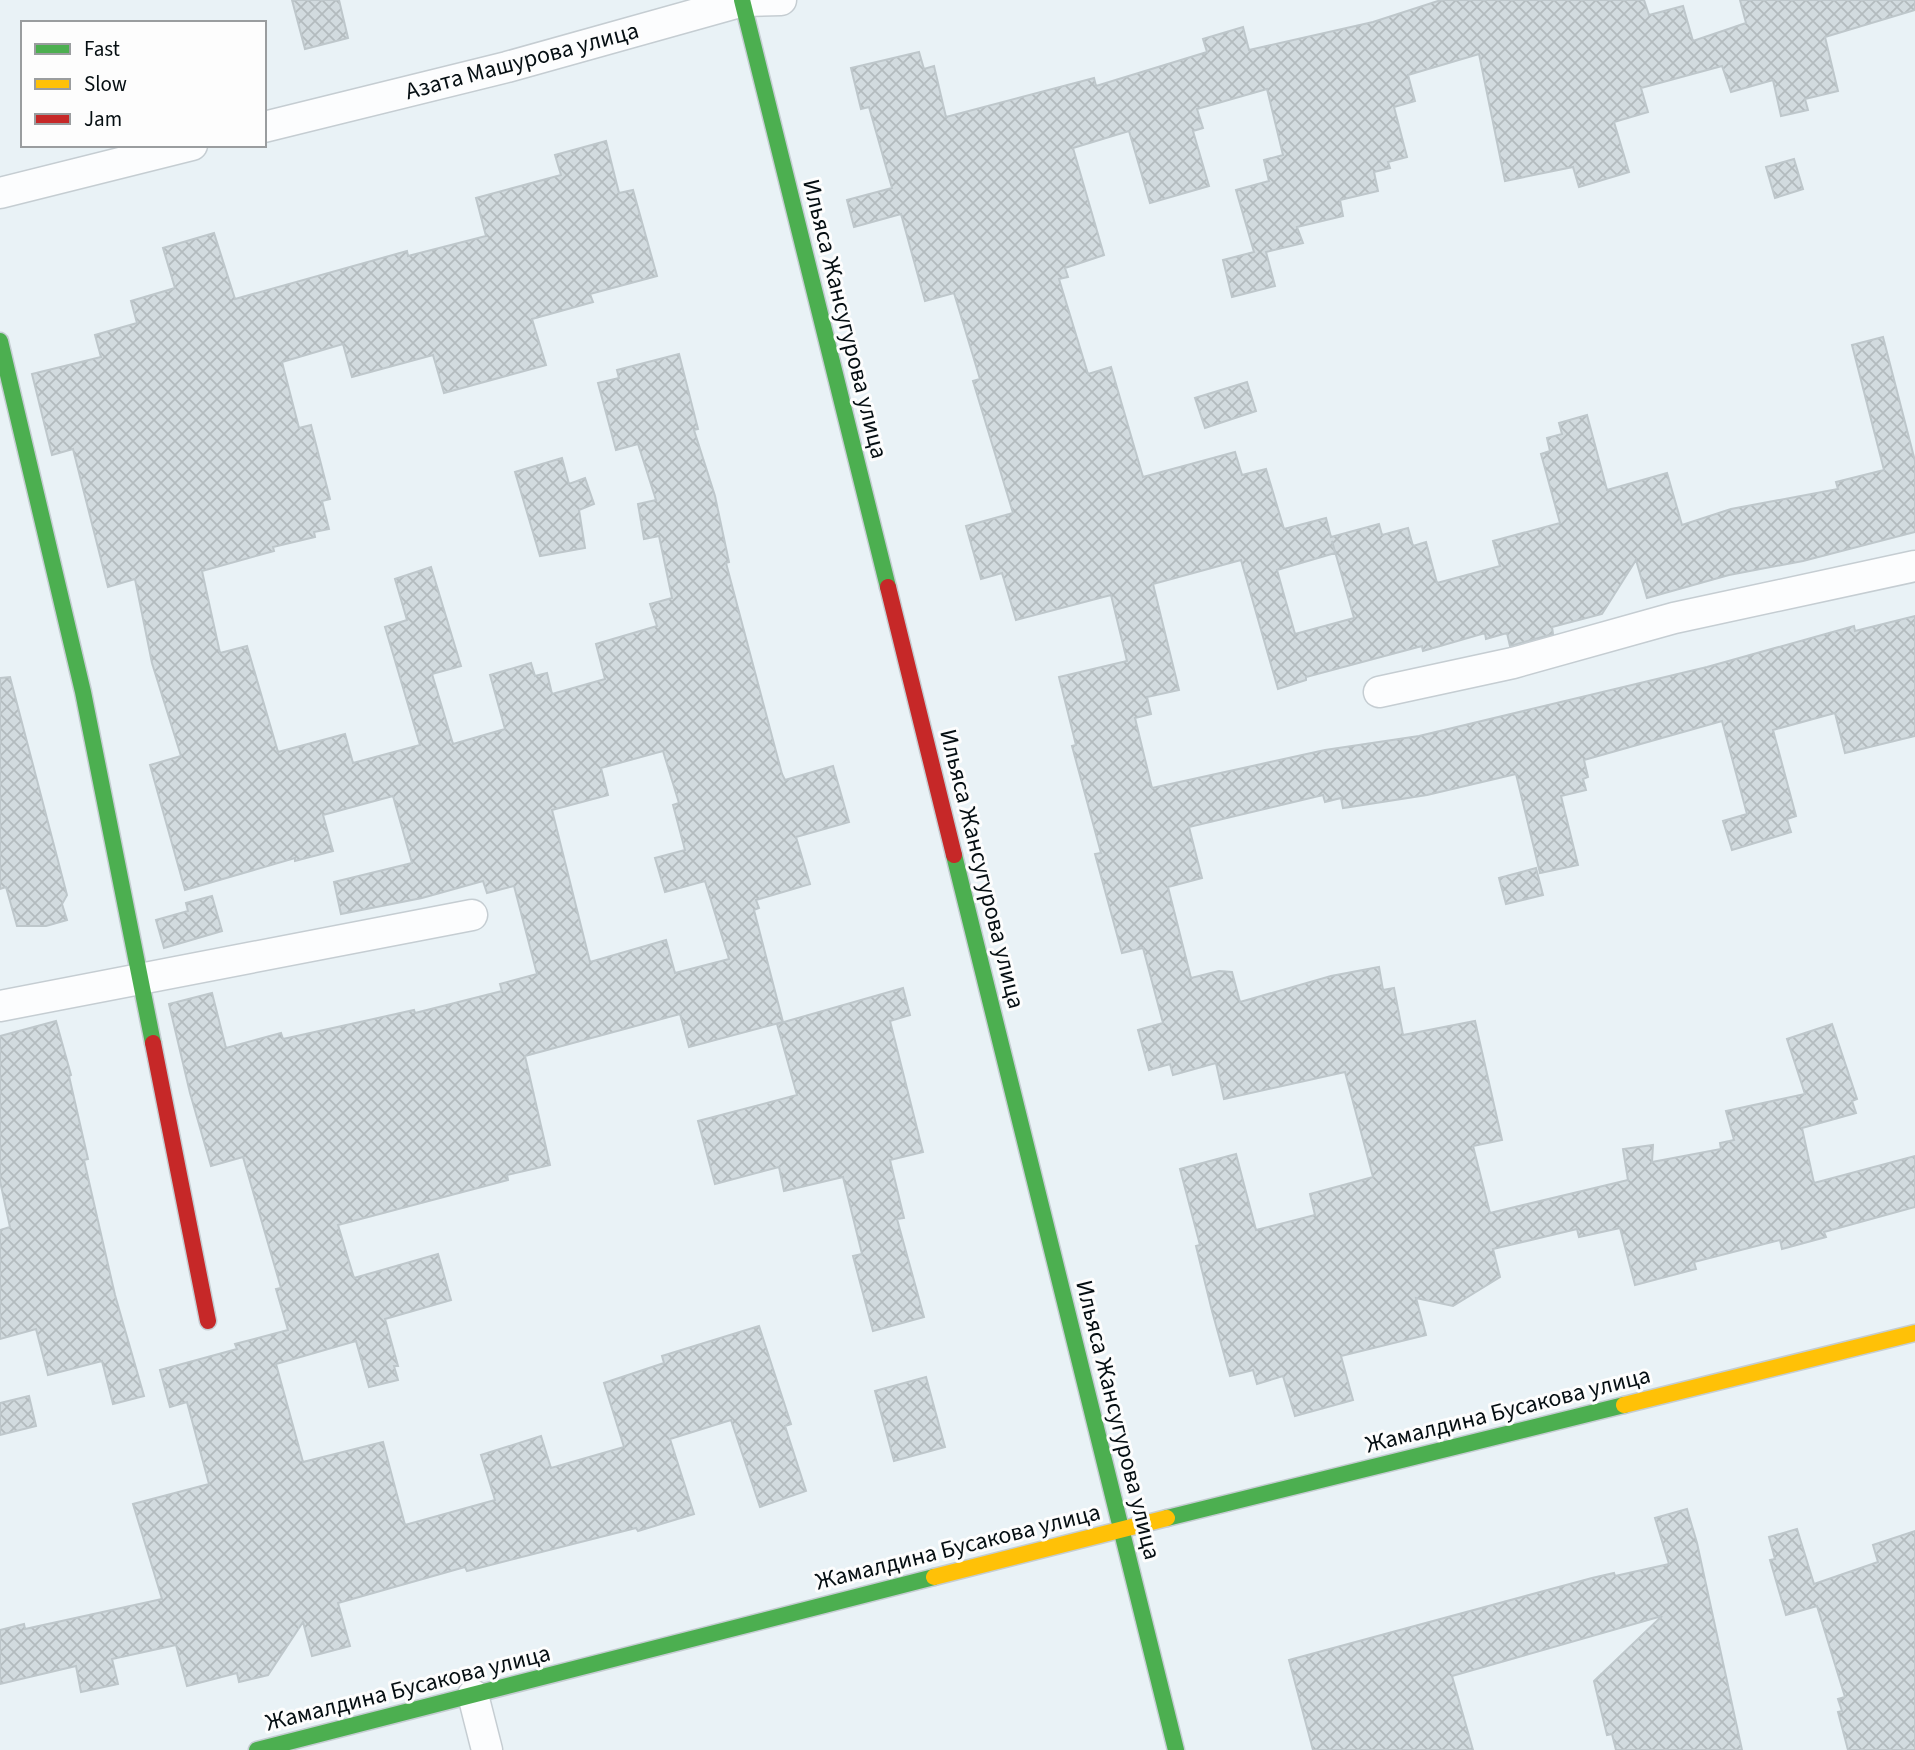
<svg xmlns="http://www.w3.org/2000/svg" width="1915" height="1750" font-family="'Source Sans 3',sans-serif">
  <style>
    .building { fill: url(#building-cross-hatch); stroke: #bec7cb; stroke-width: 2; fill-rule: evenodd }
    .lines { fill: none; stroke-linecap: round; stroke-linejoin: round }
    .street-casing { stroke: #c5cdd2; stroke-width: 33 }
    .fast-casing { stroke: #c5cdd2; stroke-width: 19 }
    .slow-casing { stroke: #c5cdd2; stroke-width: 19 }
    .jam-casing { stroke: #c5cdd2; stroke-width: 19 }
    .street { stroke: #fcfdfe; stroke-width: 30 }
    .fast { stroke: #4caf50; stroke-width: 16 }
    .slow { stroke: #ffc107; stroke-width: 16 }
    .jam { stroke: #c62828; stroke-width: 16 }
    .labels { text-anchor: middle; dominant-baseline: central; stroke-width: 6; stroke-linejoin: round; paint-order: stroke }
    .street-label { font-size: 24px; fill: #050e12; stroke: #fdfdfd }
  </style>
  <defs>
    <pattern id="building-cross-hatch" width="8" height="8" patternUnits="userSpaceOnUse" patternTransform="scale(1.75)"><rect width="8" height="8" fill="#d2dbdf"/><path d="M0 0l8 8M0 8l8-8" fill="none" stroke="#b3bbbe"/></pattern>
  </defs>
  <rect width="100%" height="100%" fill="#e9f2f6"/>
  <g class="building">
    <polygon points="292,0 339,0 348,38 305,49"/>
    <path d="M1441,0H1644L1649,15L1683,6L1693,41L1746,23L1740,0H1915V10L1825,37L1838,91L1805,99L1808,110L1781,116L1773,80L1731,92L1722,66L1641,88L1648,112L1614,122L1629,172L1579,187L1573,167L1505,181L1479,54L1408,75L1415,101L1394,107L1407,157L1388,162L1390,168L1374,172L1378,191L1340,200L1343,216L1297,227L1303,243L1266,252L1275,286L1232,297L1223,260L1254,252L1236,190L1269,181L1264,160L1283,155L1267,89L1197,109L1203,128L1193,131L1209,186L1150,203L1129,131L1073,148L1104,255L1065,268L1068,277L1059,279L1088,374L1111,367L1143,477L1235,452L1242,475L1266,469L1284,529L1326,518L1331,537L1379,524L1382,535L1408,528L1413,546L1426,542L1437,583L1500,566L1493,541L1560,523L1541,454L1550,451L1547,438L1562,434L1559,423L1587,415L1607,490L1667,473L1682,525L1731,509L1838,489L1836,482L1884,470L1852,345L1883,337L1915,461V532L1803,561L1729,575L1647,598L1636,560L1602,614L1552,627L1553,634L1510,646L1507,633L1486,639L1485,633L1423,651L1422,646L1306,677V680L1278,689L1241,560L1153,584L1179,690L1147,697L1151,714L1135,718L1152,788L1325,750L1419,736L1707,667L1854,626L1855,631L1915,616V736L1845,753L1835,713L1773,730L1796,816L1787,819L1791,832L1732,850L1723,821L1747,814L1722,721L1584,760L1588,777L1583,779L1586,790L1561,796L1578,865L1540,873L1516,774L1427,795L1343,808L1341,798L1325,802L1323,795L1189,827L1202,878L1168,887L1191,978L1219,971L1232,972L1240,1002L1331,976L1379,967L1383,990L1394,988L1403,1035L1475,1021L1502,1140L1473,1146L1490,1213L1628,1180L1623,1149L1653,1145L1652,1162L1721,1149L1720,1143L1734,1140L1726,1111L1805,1094L1787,1039L1832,1024L1857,1099L1852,1101L1856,1113L1802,1128L1814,1183L1915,1156V1207L1824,1232L1826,1237L1782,1249L1780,1240L1694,1262L1696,1269L1635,1285L1620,1228L1579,1237L1577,1229L1493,1249L1500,1277L1453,1306L1416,1298L1426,1335L1341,1356L1353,1400L1295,1416L1283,1376L1257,1384L1253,1370L1230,1376L1212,1311L1196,1246L1200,1245L1180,1169L1236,1154L1256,1230L1315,1215L1310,1194L1373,1177L1345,1072L1224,1099L1216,1063L1173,1075L1170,1064L1149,1070L1138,1030L1163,1023L1143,948L1122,953L1095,854L1101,853L1072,746L1076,745L1059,677L1127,661L1111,595L1016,620L1002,573L981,579L966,526L1013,513L973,381L980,379L954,293L925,301L901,214L854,227L847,200L892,188L869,107L861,109L851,68L919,52L924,69L934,66L946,117L1094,78L1096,86L1207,52L1203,39L1243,27L1249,50L1373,22ZM1332,541L1354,618L1295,634L1277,570L1335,553Z"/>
    <path d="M606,141L619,193L633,190L657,276L590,294L593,302L532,319L546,365L444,393L433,355L352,377L343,344L282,362L299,428L311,425L330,499L322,501L329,529L314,532L315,537L273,547L274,551L202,571L220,653L247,646L278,752L345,734L353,763L420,745L385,627L407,620L395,579L431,567L461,666L432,674L453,744L505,729L490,675L531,663L535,676L547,673L552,694L605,679L596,644L657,626L650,604L672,598L659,536L644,539L638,504L656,500L638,444L616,450L598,383L619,378L617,370L679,354L698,429L694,430L715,496L729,562L726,563L782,774L785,780L833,766L849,822L796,837L810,884L756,900L759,908L754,910L783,1022L689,1047L680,1014L525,1056L550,1165L507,1175L508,1180L338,1225L354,1278L438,1254L451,1300L385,1319L398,1366H394L398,1380L369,1387L356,1341L276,1364L303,1462L383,1442L405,1525L495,1500L481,1455L541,1436L551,1468L624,1447L604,1383L664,1363L662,1356L759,1326L791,1424L785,1426L806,1491L760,1507L731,1420L670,1439L694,1514L638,1531L636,1528L467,1571L465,1567L338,1603L350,1646L312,1656L303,1622L268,1675L239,1682L237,1673L187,1686L176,1645L112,1659L118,1684L81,1692L76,1666L0,1684V1630L24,1624L25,1629L162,1599L133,1504L209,1484L187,1402L170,1407L160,1370L237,1349L235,1344L288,1330L276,1289L281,1288L243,1157L211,1166L190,1093L169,1004L212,993L226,1048L281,1033L283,1039L414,1010L415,1013L502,991L500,984L537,974L514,886L487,893L483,881L422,898L341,914L334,882L412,863L393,796L323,815L333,851L295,861V858L185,890L150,765L181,756L152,663L135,579L108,587L73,449L52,455L32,374L101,357L95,335L137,323L131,301L175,288L163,248L214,233L235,299L407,251L408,256L486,236L476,198L561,175L555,155ZM663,751L679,803L673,805L685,850L655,858L665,892L705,881L729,959L675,973L666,940L590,962L552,810L608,795L601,768Z"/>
    <polygon points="1794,159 1803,189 1775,198 1766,167"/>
    <polygon points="1247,382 1256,411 1205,428 1195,398"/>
    <polygon points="562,458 569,484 585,478 594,504 579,510 585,548 540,556 515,472"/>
    <polygon points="10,677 67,895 62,904 67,920 46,926 17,926 6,887 0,889 0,678"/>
    <polygon points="1536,868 1543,895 1506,904 1499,878"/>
    <polygon points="212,896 222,931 164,948 156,920 188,911 186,903"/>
    <polygon points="903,988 910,1015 890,1021 923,1152 890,1160 904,1218 897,1219 924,1317 873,1331 853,1256 862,1254 843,1177 784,1191 779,1167 715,1184 698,1121 797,1095 777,1024"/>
    <polygon points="56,1021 71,1075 69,1076 88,1159 84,1160 115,1295 144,1396 113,1404 102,1361 48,1375 36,1329 0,1339 0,1230 10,1227 0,1181 0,1036"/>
    <polygon points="926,1377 945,1447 894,1461 875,1391"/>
    <polygon points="29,1396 36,1426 0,1435 0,1403"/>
    <polygon points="1687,1509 1697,1543 1742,1750 1616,1750 1612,1734 1607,1735 1594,1681 1662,1616 1452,1676 1473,1750 1313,1750 1289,1660 1592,1578 1614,1573 1615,1576 1669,1564 1655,1518"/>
    <polygon points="1797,1529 1814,1584 1878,1562 1873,1545 1915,1531 1915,1750 1848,1750 1838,1712 1842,1711 1838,1699 1845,1697 1817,1606 1786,1615 1770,1560 1775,1559 1769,1537"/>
  </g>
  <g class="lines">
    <g class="street-casing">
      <g id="street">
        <polyline points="264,127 507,67 743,1 781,0"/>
        <polyline points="0,193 192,145"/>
        <polyline points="1379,692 1513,663 1674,618 1915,566"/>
        <polyline points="0,1006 472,915"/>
        <polyline points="473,1695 487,1750"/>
      </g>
    </g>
    <g class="fast-casing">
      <g id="fast">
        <polyline points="742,0 888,587"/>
        <polyline points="0,341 83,692 153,1043"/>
        <polyline points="954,855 1176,1750"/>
        <polyline points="1167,1518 1624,1405"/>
        <polyline points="257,1750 934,1577"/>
      </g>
    </g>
    <g class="slow-casing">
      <g id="slow">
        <polyline points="1624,1405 1915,1333"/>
        <polyline points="934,1577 1167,1518"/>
      </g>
    </g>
    <g class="jam-casing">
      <g id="jam">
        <polyline points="888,587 954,855"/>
        <polyline points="153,1043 208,1321"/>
      </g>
    </g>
    <use href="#street" class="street"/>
    <use href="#fast" class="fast"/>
    <use href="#slow" class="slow"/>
    <use href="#jam" class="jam"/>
  </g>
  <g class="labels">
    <g class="street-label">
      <text transform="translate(522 61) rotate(-15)">Азата Машурова улица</text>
      <text transform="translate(845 319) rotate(76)">Ильяса Жансугурова улица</text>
      <text transform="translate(982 869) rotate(76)">Ильяса Жансугурова улица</text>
      <text transform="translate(1508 1410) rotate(-14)">Жамалдина Бусакова улица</text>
      <text transform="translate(1118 1420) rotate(76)">Ильяса Жансугурова улица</text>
      <text transform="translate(958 1547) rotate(-14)">Жамалдина Бусакова улица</text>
      <text transform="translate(408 1688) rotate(-14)">Жамалдина Бусакова улица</text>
    </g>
  </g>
  <rect x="21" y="21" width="245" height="126" fill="#fdfdfd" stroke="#9a9d9f" stroke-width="2"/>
  <rect x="35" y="44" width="35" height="10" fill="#4caf50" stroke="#9a9d9f" stroke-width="2"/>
  <text x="84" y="56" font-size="21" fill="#050e12">Fast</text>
  <rect x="35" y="79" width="35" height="10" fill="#ffc107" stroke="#9a9d9f" stroke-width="2"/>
  <text x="84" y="91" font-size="21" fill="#050e12">Slow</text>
  <rect x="35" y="114" width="35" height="10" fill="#c62828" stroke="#9a9d9f" stroke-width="2"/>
  <text x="84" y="126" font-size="21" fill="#050e12">Jam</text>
</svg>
